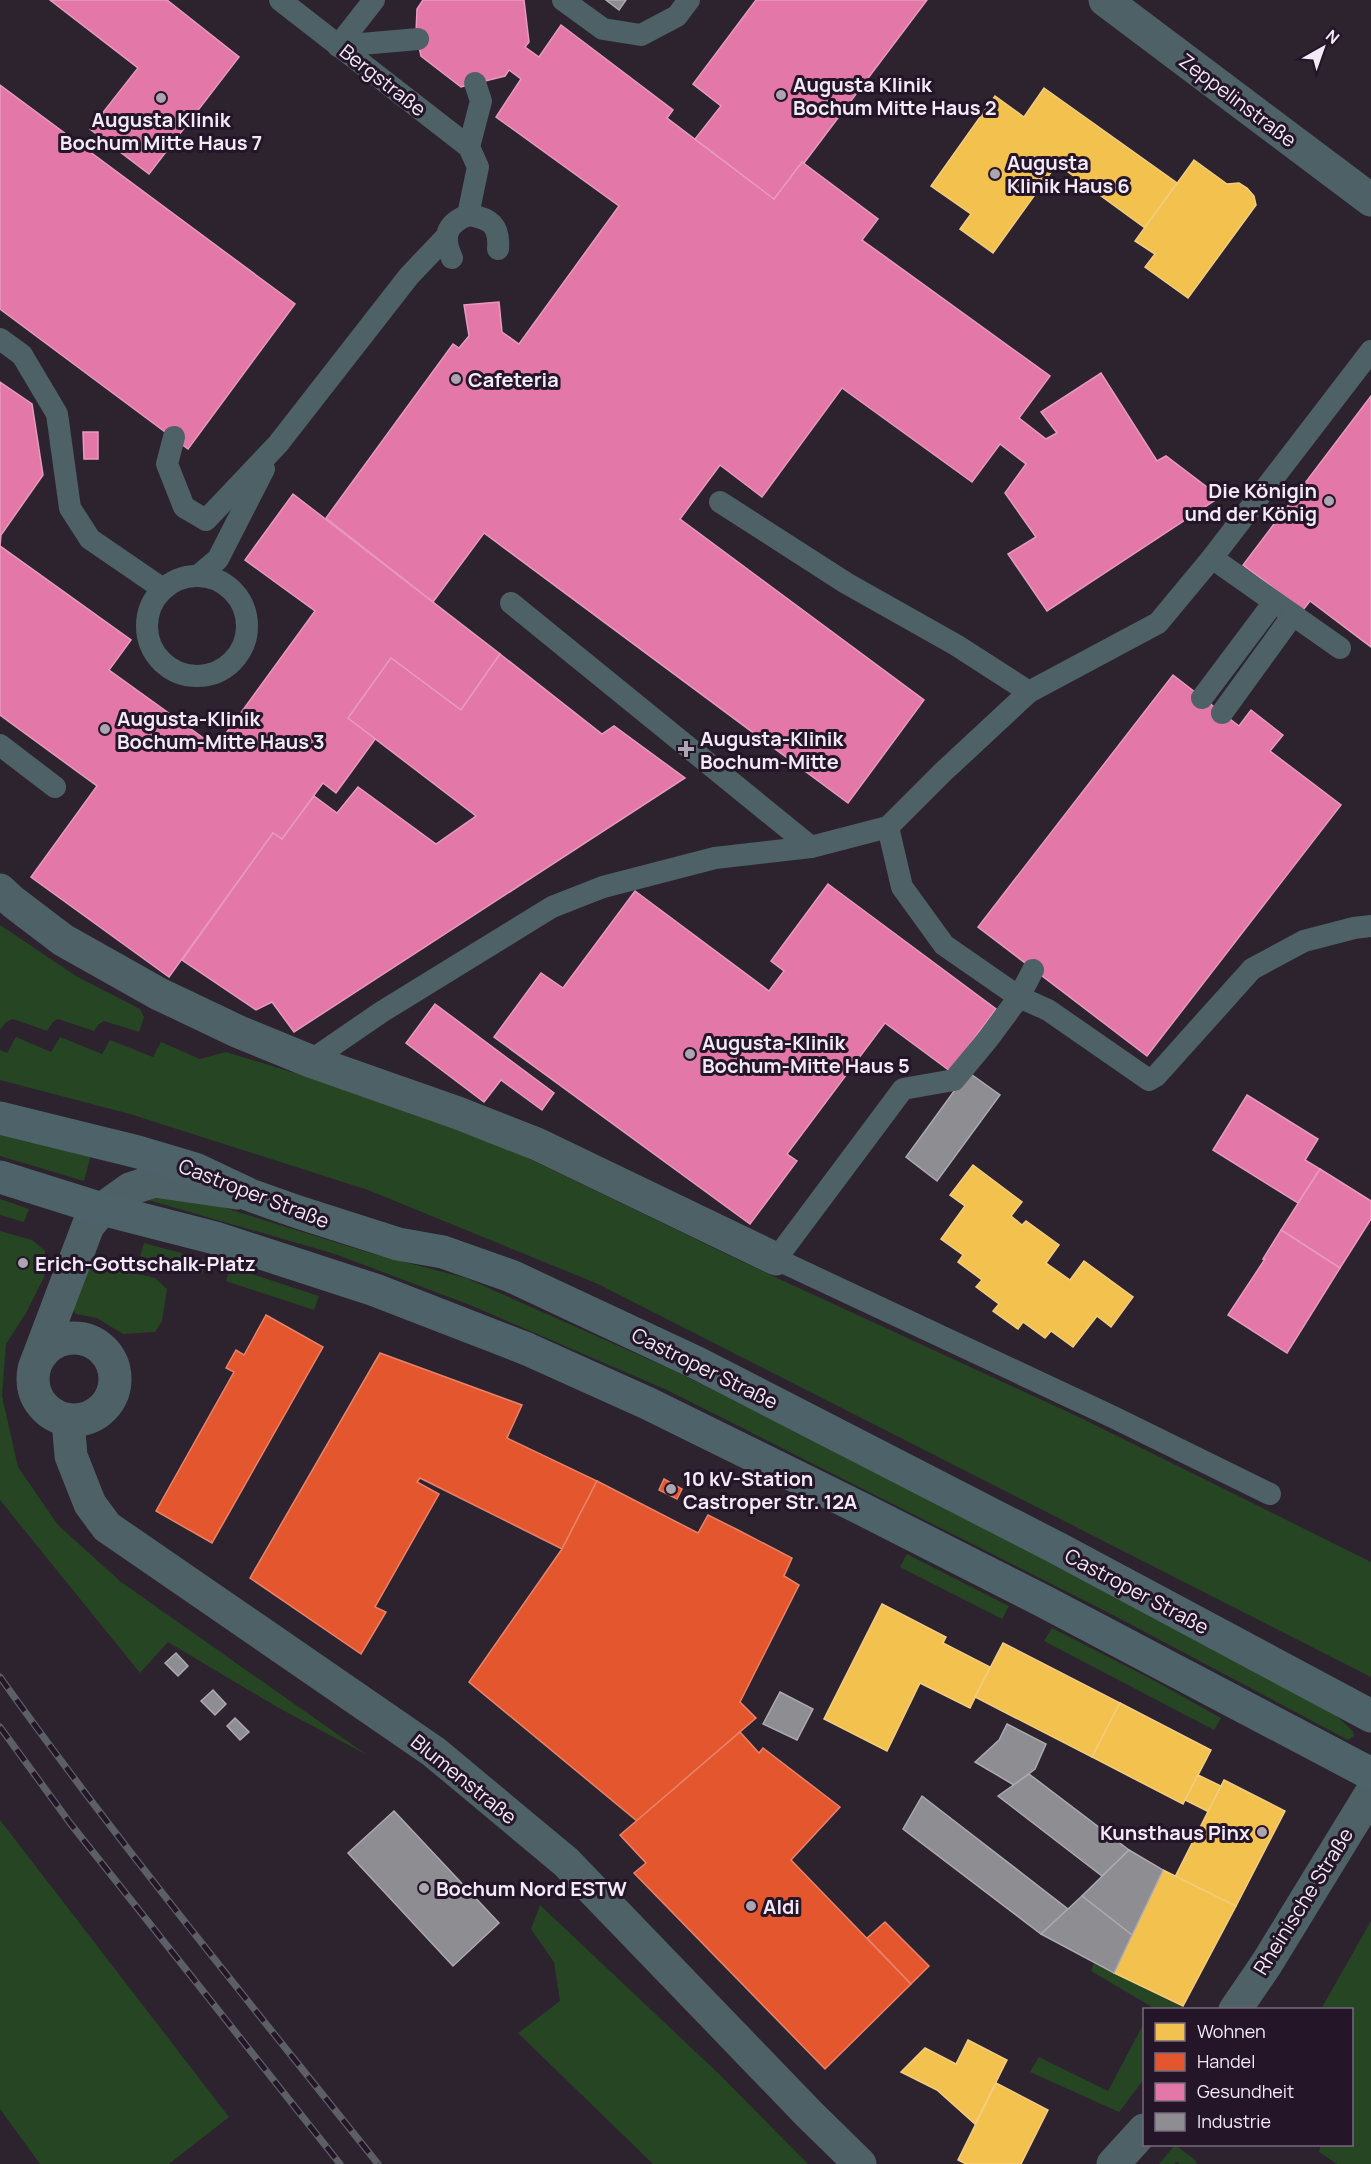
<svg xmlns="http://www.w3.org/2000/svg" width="1371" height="2164" font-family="Manrope,sans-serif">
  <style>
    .green { fill: #264522 }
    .homes { fill: #f2c14e; stroke: #f2cd81; stroke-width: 1.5 }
    .shops { fill: #e4572e; stroke: #e8836a; stroke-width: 1.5 }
    .health { fill: #e377a8; stroke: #e899c0; stroke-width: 1.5 }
    .industry { fill: #8d8d92; stroke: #aca9b0; stroke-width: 1.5 }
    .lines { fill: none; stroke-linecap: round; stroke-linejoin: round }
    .service { stroke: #4e6166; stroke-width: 22 }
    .minor { stroke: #4e6166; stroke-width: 33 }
    .secondary { stroke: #4e6369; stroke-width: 33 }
    .rail-casing { stroke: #5c5f66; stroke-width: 7 }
    .rail { stroke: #241529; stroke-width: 4.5; stroke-dasharray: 14; stroke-linecap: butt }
    .poi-dot { fill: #ada4b1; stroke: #241529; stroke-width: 2 }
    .labels { text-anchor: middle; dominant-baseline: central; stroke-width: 6; stroke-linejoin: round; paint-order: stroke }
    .street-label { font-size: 20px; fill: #f3e9f7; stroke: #241529 }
    .poi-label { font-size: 20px; font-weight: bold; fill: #f3e9f7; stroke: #241529; text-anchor: start }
  </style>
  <rect width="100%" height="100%" fill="#2c232f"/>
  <g class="green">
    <polygon points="0,925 76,976 140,1009 144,1017 139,1032 104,1021 99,1024 94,1031 58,1019 53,1022 47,1031 13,1019 6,1022 0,1030"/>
    <polygon points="16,1037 51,1052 60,1037 102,1054 110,1040 153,1057 161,1042 200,1059 226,1052 324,1082 486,1138 747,1264 1081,1418 1371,1562 1371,1677 598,1284 368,1190 130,1114 0,1080 0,1050 7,1053"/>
    <polygon points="0,1131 92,1151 84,1181 0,1156"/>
    <polygon points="150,1197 206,1202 370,1253 466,1278 675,1371 890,1479 1327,1708 1353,1731 1354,1736 1348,1740 1111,1614 667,1390 470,1305 335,1254 148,1200"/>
    <polygon points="0,1199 29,1209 24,1222 0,1215"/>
    <polygon points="0,1231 32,1240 45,1251 45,1275 26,1313 6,1344 2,1396 18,1467 58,1525 121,1582 367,1755 277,1707 168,1642 140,1673 0,1500"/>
    <polygon points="144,1243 206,1260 202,1274 140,1256"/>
    <polygon points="90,1263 155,1278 167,1289 162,1321 155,1332 123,1334 97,1318 76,1314 72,1308"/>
    <polygon points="230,1267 319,1296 314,1310 226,1281"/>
    <polygon points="907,1554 1009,1606 1002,1619 900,1567"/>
    <polygon points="1052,1628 1157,1682 1221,1718 1214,1730 1044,1641"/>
    <polygon points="0,1820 229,2117 169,2164 40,2164 0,2109"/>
    <polygon points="540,1905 719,2074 808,2164 653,2164 518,2033 560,2001 554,1962 531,1929"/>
    <polygon points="1371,1921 1371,2164 1337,2164 1319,2152 1321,2145 1352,2144 1352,2010 1321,2009"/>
    <polygon points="1094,1963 1186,2009 1151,2009 1152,2007 1091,1971"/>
    <polygon points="1144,2023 1144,2079 1119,2112 1030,2072 1039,2057 1108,2091"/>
    <polygon points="1175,2145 1194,2159 1197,2164 1180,2164 1177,2162 1174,2164 1159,2164"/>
  </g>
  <g class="homes">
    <polygon points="1044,88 1177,183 1145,228 1057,164 993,253 960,229 971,214 931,186 995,96 1024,117"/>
    <polygon points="1194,160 1227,184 1239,183 1247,188 1254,196 1256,205 1188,298 1145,267 1155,254 1135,241"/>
    <polygon points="973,1165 1022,1202 1011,1216 1022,1225 1026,1221 1059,1245 1046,1263 1070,1280 1084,1261 1133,1297 1111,1327 1097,1316 1073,1347 1051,1331 1045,1338 1023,1322 1018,1329 993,1311 999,1304 976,1287 982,1280 958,1262 963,1255 941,1239 965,1206 950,1195"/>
    <polygon points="882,1604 946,1637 943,1643 990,1667 970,1708 920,1683 887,1751 824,1719"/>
    <polygon points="1003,1643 1120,1703 1092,1757 975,1697"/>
    <polygon points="1120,1703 1211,1750 1183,1804 1092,1757"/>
    <polygon points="1198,1775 1221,1786 1209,1812 1185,1800"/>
    <polygon points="1224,1780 1285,1811 1236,1906 1175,1877"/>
    <polygon points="1163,1870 1236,1906 1183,2006 1114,1973"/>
    <polygon points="968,2040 1007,2060 975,2124 937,2090 901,2072 925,2048 956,2064"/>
    <polygon points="996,2083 1048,2110 1021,2164 966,2164 958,2160"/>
  </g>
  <g class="shops">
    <polygon points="266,1315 323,1347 212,1543 156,1511 234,1372 226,1368 236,1350 244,1355"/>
    <polygon points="380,1353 522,1405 507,1438 597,1481 562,1549 420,1478 417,1482 439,1494 375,1607 386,1612 361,1654 250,1578"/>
    <polygon points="664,1479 682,1489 677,1499 659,1490"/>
    <polygon points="597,1481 698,1533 708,1515 736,1529 792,1558 784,1576 799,1585 740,1702 756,1718 637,1821 469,1682 562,1549"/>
    <polygon points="740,1732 759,1753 763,1748 840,1807 791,1860 911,1984 825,2069 634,1873 646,1863 620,1835"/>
    <polygon points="885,1922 929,1966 911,1984 867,1938"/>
  </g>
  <g class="health">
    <polygon points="50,0 167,0 239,57 149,174 90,129 138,68"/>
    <polygon points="423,0 524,0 529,42 525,47 539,57 561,25 673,110 667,118 774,199 802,162 878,219 862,240 1050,376 1019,418 1046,439 1057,433 1041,412 1101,373 1157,461 1166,456 1220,497 1047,611 1008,554 1036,537 1005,493 1026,464 1000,444 972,482 842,388 762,497 720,465 680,519 924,700 848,803 484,533 433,602 326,518 453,344 459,348 469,336 464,305 499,302 502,332 519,344 619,206 496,117 521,79 509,70 505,76 461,87 421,56 416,33 417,9"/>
    <polygon points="756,0 927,0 804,163 802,162 774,199 695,139 721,106 693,84"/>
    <polygon points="0,85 295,304 188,449 0,309"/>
    <polygon points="0,382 32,404 43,475 1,535 0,546"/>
    <polygon points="1371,396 1371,647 1310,601 1303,610 1243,565"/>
    <polygon points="83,432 98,432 98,459 84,459"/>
    <polygon points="293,494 500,654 461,710 391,658 348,718 376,738 336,793 323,783 282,839 273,833 169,977 31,877 97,786 0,715 0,546 131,640 109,670 216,747 315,611 245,560"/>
    <polygon points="500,654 602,734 614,726 685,778 294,1032 272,1002 256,1010 182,960 273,833 282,839 314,796 337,813 358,787 436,844 476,816 348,718 391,658 461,710"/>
    <polygon points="1173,675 1239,726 1251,710 1283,735 1270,751 1341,805 1147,1056 978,927"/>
    <polygon points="828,884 996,1009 950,1071 885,1023 787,1154 797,1161 750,1224 494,1037 541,973 563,988 635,891 769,991 784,971 771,961"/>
    <polygon points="435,1004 554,1093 542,1110 501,1080 484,1102 406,1043"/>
    <polygon points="1247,1095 1318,1139 1305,1160 1320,1169 1298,1203 1213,1150"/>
    <polygon points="1320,1169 1371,1201 1371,1219 1340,1268 1281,1230"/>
    <polygon points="1281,1230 1340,1268 1287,1353 1228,1315 1265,1259 1263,1259"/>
  </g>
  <g class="industry">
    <polygon points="606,0 626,0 619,10"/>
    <polygon points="968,1072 1000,1095 937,1181 906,1157"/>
    <polygon points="176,1653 188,1666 178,1676 165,1663"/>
    <polygon points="213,1690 226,1704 215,1715 201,1701"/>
    <polygon points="780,1692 813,1709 797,1740 763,1724"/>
    <polygon points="235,1718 249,1732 240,1740 227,1726"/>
    <polygon points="1007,1724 1046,1744 1035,1769 1014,1785 975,1762 999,1740"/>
    <polygon points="1029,1774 1129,1850 1102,1876 998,1796"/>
    <polygon points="922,1796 1068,1909 1041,1934 903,1829"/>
    <polygon points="394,1811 499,1923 453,1966 348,1853"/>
    <polygon points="1129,1850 1163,1870 1132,1935 1082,1896"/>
    <polygon points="1082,1896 1132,1935 1114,1973 1041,1934"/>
  </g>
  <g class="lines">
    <g class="service">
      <path d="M280,0L469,147L478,167L468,215C446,224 442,237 452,258"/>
      <polyline points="563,0 603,29 641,35 677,16 689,0"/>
      <polyline points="338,46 418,39"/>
      <polyline points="338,46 374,0"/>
      <polyline points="469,147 481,101 475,83"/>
      <path d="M468,215C490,218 500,225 498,249"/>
      <polyline points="0,339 22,355 57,414 70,508 90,539 163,589"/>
      <polyline points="174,437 167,464 184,507 206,520 278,444 409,276 447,236"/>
      <polyline points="720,502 846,583 956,645 1029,692"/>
      <polyline points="1212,558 1340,648"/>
      <polyline points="198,576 218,559 264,469"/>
      <circle cx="197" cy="626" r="50"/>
      <polyline points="511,603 811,847 888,827 943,772 1029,692 1158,623 1212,558 1371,351"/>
      <polyline points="1202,698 1274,602"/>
      <polyline points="1222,713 1293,615"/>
      <polyline points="0,745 55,787"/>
      <polyline points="888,827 902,887 944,945 1019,997 1033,970"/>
      <polyline points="310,1061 383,1011 552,907 603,887 715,858 811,847"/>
      <polyline points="1270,1494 1113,1417 776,1259 903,1089 954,1080 988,1039 1019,997 1048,1010 1149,1080 1156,1076 1252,969 1304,941 1354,928 1371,926"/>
    </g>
    <g class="minor">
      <polyline points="1105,0 1371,200"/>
      <polyline points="0,890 13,902 63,940 159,994 239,1032 310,1061 458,1113 537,1144 776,1259"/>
      <circle cx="74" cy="1379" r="41"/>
      <polyline points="38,1358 88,1226 102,1209 130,1189 154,1181 237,1193"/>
      <polyline points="68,1420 71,1456 90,1504 107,1527 434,1752 566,1862 808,2113 860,2164"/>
      <polyline points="1235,2010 1267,1963 1371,1793"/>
      <polyline points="1113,2164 1144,2130"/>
    </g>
    <g class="secondary">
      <polyline points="0,1118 138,1152 195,1169 250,1195 298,1212 398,1244 443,1252 511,1276 697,1363 1059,1549 1371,1716"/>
      <polyline points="0,1177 102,1209 215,1238 375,1290 527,1349 647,1403 862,1509 1045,1602 1371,1774"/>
    </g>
    <g class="rail-casing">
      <g id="rail">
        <path d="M0,1677C119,1844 250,2003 378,2164"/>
        <polyline points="0,1727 70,1823 340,2164"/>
      </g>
    </g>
    <use href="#rail" class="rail"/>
  </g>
  <g class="poi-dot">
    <circle cx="781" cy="95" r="6"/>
    <circle cx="161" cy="98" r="6"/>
    <circle cx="995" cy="174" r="6"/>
    <circle cx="456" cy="379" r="6"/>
    <circle cx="1329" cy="501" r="6"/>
    <circle cx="105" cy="729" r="6"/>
    <path d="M683 740h6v6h6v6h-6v6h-6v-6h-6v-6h6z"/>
    <circle cx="690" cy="1054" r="6"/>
    <circle cx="23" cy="1263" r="6"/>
    <circle cx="671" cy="1489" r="6"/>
    <circle cx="1262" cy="1832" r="6"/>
    <circle cx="424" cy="1888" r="6"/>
    <circle cx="751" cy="1906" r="6"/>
  </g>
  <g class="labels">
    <g class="street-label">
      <text transform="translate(383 80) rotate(38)">Bergstraße</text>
      <text transform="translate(1238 100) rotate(37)">Zeppelinstraße</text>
      <text transform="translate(254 1193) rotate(21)">Castroper Straße</text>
      <text transform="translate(705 1368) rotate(26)">Castroper Straße</text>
      <text transform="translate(1137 1591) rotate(28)">Castroper Straße</text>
      <text transform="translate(464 1779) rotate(39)">Blumenstraße</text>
      <text transform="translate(1303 1901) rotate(-58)">Rheinische Straße</text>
    </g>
    <g class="poi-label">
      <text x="793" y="84">Augusta Klinik<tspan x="793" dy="23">Bochum Mitte Haus 2</tspan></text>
      <text x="161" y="119" text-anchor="middle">Augusta Klinik<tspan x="161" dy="23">Bochum Mitte Haus 7</tspan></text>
      <text x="1007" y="162">Augusta<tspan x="1007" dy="23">Klinik Haus 6</tspan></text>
      <text x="468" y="379">Cafeteria</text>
      <text x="1317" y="490" text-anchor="end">Die Königin<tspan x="1317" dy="23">und der König</tspan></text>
      <text x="117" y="718">Augusta-Klinik<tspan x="117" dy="23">Bochum-Mitte Haus 3</tspan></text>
      <text x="700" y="738">Augusta-Klinik<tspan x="700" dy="23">Bochum-Mitte</tspan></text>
      <text x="702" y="1042">Augusta-Klinik<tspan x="702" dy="23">Bochum-Mitte Haus 5</tspan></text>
      <text x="35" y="1263">Erich-Gottschalk-Platz</text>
      <text x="683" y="1478">10 kV-Station<tspan x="683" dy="23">Castroper Str. 12A</tspan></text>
      <text x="1250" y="1832" text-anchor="end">Kunsthaus Pinx</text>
      <text x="436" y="1888">Bochum Nord ESTW</text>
      <text x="763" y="1906">Aldi</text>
    </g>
  </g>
  <rect x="1143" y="2008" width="210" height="138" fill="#241529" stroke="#776a7b" stroke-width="1.5"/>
  <rect x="1155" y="2023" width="30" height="18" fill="#f2c14e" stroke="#776a7b" stroke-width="1.5"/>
  <text x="1197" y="2038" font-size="18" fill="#f3e9f7">Wohnen</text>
  <rect x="1155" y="2053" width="30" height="18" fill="#e4572e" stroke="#776a7b" stroke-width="1.5"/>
  <text x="1197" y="2068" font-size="18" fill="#f3e9f7">Handel</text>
  <rect x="1155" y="2083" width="30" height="18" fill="#e377a8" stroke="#776a7b" stroke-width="1.5"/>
  <text x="1197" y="2098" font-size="18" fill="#f3e9f7">Gesundheit</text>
  <rect x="1155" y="2113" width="30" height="18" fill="#8d8d92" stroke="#776a7b" stroke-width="1.5"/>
  <text x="1197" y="2128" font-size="18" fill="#f3e9f7">Industrie</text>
  <g transform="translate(1323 48) rotate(40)" stroke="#241529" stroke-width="4.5" paint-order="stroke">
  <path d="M0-4.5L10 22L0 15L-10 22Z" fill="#f3e9f7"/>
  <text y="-9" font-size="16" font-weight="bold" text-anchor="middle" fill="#f3e9f7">N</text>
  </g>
</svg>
